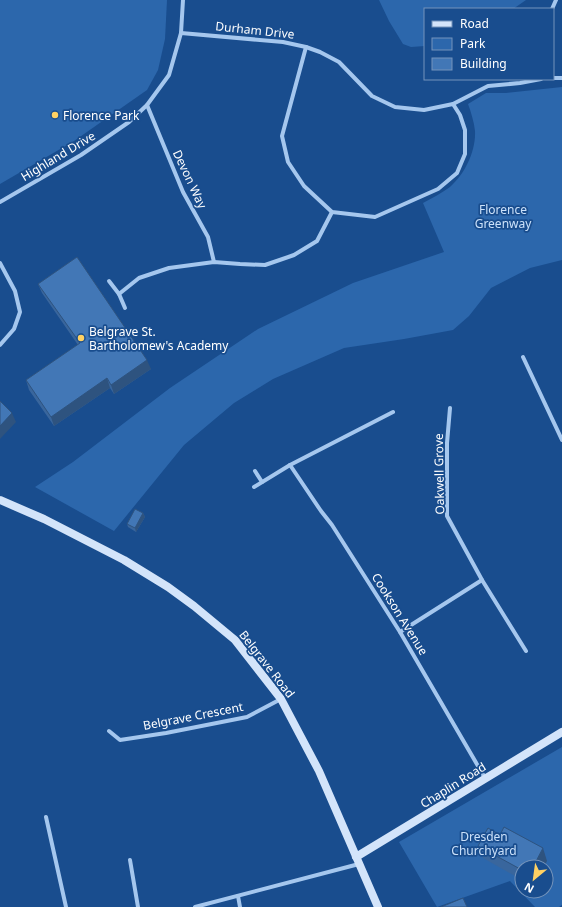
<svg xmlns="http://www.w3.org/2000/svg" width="562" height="907" font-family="'Noto Sans',sans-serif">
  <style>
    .green { fill: #2c67ac; fill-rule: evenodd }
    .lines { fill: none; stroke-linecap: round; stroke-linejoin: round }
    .street { stroke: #a5c7ee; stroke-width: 4 }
    .secondary { stroke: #d3e4fa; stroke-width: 8 }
    .wall { fill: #39669d }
    .shaded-wall { fill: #2e537f }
    .building { fill: #4277b6; stroke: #2e537f }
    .poi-dot { fill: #ffd163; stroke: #194d8e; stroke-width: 1.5 }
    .labels { text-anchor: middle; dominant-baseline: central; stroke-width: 3.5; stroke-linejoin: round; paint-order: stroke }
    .street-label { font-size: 12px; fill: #fff; stroke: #194d8e }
    .poi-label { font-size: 12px; fill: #fff; stroke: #194d8e; text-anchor: start }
    .park-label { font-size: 12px; fill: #cbe1fa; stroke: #194d8e }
  </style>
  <rect width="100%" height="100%" fill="#194d8e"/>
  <g class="green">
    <polygon points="0,0 167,0 165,39 158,70 147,90 74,141 0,184"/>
    <polygon points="379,0 526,0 513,9 425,9 425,46 411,47 403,44 389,21"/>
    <path d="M562,87V260L530,268L491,288L469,316L453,330L404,339L344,348L273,379L234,403L184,445L114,531L35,487L73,462L170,388L258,329L353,283L444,252L423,203C432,198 442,193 450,187C465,174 476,151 475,131C474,122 471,112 468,104L486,93H506Z"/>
    <path d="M562,747V905L559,907H535L510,881L437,907L399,842ZM522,867H546V891H522Z"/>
  </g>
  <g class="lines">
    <g class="street">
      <polyline points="552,9 556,0"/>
      <polyline points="181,33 283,42 306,47 320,52 339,62 372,96 395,107 424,110 453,104 488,86 520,83 541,79"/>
      <polyline points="306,47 282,136 288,162 304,186 332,212 375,217 438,189 457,173 465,154 465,130 460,115 453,104"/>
      <polyline points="553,78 562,78"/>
      <polyline points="147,105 183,192 208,237 214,262"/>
      <polyline points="0,202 81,155 129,122 147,105 169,75 181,33 183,0"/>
      <polyline points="0,263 15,291 20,312 14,329 0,345"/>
      <polyline points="109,281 119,294 125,308"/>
      <polyline points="119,294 139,278 169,268 214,262 240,264 265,265 294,255 317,241 332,212"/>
      <polyline points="523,357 562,440"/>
      <polyline points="450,408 447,443 447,516 482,580 526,651"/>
      <polyline points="290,465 321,511 332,525 400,632 485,778"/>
      <polyline points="255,471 262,482"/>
      <polyline points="254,487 290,465 393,412"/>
      <polyline points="400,632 482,580"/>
      <polyline points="109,731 120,740 166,733 247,717 281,699"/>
      <polyline points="46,817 66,907"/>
      <polyline points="130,860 138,907"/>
      <polyline points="238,896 240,907"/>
      <polyline points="195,907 359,864"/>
    </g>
    <g class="secondary">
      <polyline points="0,500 44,519 124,560 168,587 194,606 235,640 281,699 319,771 378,907"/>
      <polyline points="356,857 562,732"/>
    </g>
  </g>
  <g class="wall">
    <polygon points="38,284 151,369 114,394 110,388 54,426 29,390 26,380 78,345 42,293"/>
    <polygon points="143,513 145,517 136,532 128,527 127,524"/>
    <polygon points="500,835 547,861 522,867 522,880 483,858 478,846"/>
  </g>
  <g class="shaded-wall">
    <polygon points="147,360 151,369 114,394 111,385"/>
    <polygon points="107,378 110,388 54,426 51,417"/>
    <polygon points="12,413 16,422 0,439 0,426"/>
    <polygon points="143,513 145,517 136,532 135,528"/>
    <polygon points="543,848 547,861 544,867 533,867"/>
  </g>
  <g class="building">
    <polygon points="77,257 147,360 111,385 107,378 51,417 26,380 80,343 38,284"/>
    <polygon points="0,401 12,413 0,426"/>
    <polygon points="135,509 143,513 135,528 127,524"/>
    <polygon points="504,827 543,848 533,867 522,867 522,870 478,846 488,828 500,835"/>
    <polygon points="463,898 467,907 441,907"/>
  </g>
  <g class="poi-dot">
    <circle cx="55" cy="115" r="4"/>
    <circle cx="81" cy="338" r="4"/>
  </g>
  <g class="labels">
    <g class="street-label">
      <text transform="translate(255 30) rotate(6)">Durham Drive</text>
      <text transform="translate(58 156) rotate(-31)">Highland Drive</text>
      <text transform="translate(190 179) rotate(65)">Devon Way</text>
      <text transform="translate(439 474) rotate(-91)">Oakwell Grove</text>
      <text transform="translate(400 614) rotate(58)">Cookson Avenue</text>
      <text transform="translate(267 664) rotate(52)">Belgrave Road</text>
      <text transform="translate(193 716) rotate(-11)">Belgrave Crescent</text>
      <text transform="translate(453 785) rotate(-32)">Chaplin Road</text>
    </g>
    <g class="poi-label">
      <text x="63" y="115">Florence Park</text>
      <text x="89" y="331">Belgrave St.<tspan x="89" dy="14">Bartholomew's Academy</tspan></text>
    </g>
    <g class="park-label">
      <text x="503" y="209">Florence<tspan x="503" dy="14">Greenway</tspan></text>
      <text x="484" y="836">Dresden<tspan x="484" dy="14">Churchyard</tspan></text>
    </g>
  </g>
  <rect x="424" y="8" width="130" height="72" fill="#194d8e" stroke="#7594bb"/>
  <rect x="432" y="21" width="20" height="6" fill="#d3e4fa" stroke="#7594bb"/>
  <text x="460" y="28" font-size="12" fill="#ffffff">Road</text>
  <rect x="432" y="38" width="20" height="12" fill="#2c67ac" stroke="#7594bb"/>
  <text x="460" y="48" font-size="12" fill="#ffffff">Park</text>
  <rect x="432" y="58" width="20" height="12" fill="#4277b6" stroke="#7594bb"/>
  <text x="460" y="68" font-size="12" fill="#ffffff">Building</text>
  <g transform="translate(534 879) rotate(209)"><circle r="19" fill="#194d8e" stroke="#7594bb"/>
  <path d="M0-3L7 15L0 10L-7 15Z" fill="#ffd163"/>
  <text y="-6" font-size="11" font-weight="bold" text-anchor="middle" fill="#ffffff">N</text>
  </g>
</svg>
